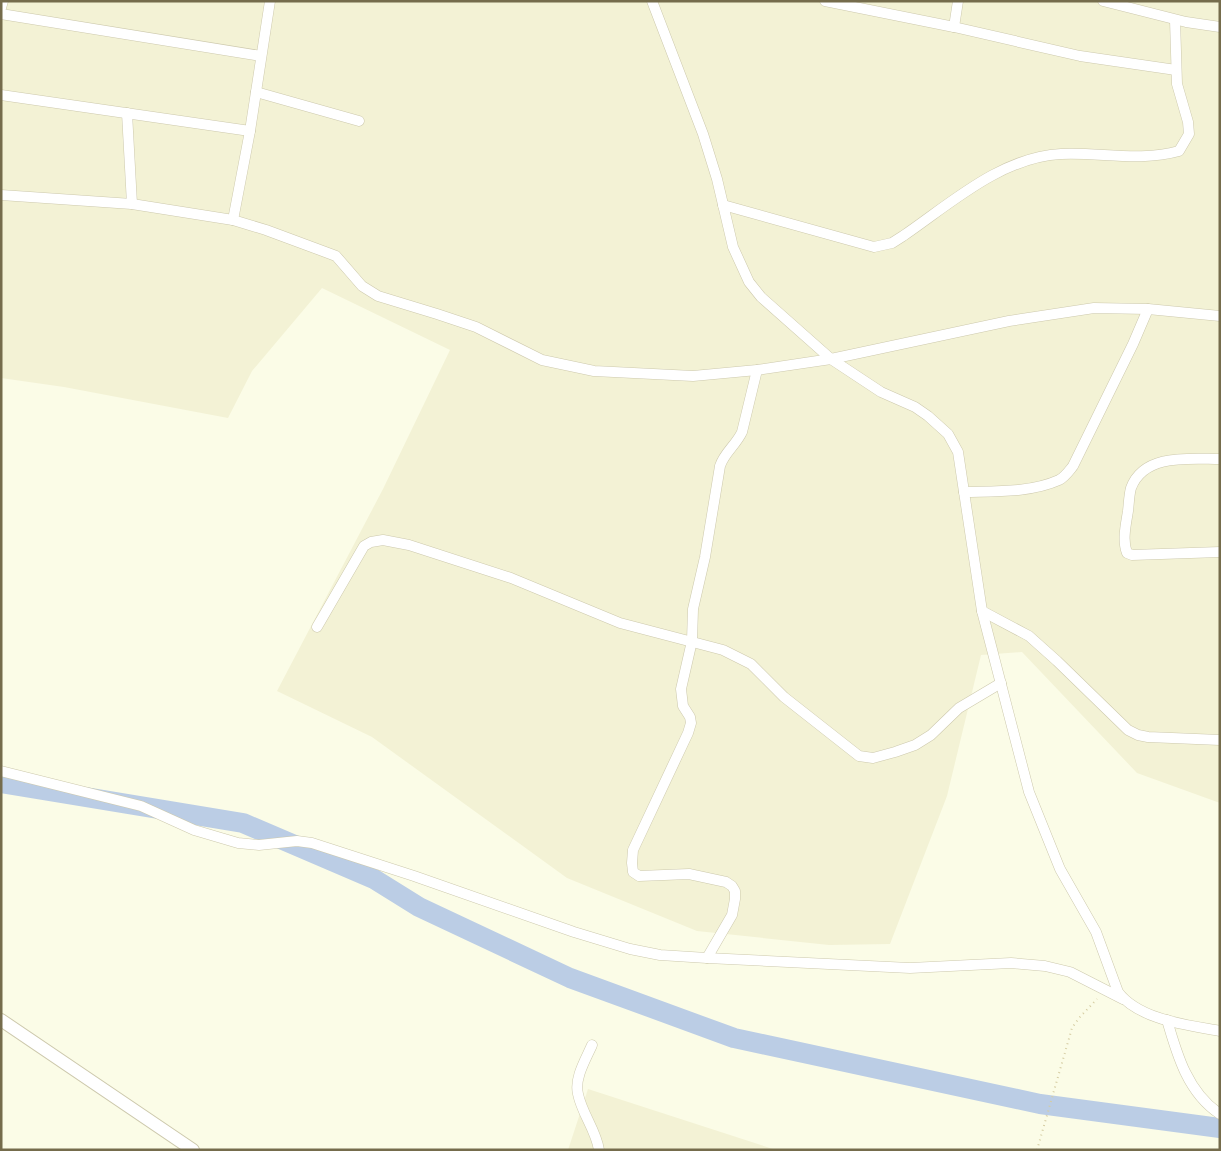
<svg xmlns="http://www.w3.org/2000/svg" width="1221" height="1151" font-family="Signika,sans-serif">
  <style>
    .residential { fill: #f3f2d5 }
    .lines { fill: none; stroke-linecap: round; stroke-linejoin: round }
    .river { stroke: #bbcde5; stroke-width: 20 }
    .minor-casing { stroke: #cdc9ad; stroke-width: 11 }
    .tertiary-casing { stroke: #cdc9ad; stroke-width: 14 }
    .path { stroke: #d5cca2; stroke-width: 2; stroke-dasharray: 1 4; stroke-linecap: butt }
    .minor { stroke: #fff; stroke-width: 10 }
    .tertiary { stroke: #fff; stroke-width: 12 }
  </style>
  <rect width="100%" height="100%" fill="#fbfce7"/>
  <g class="residential">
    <polygon points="1,1 1220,1 1220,803 1137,773 1022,652 981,655 947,796 890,944 829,945 697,931 567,878 372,737 277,691 383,489 450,350 322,288 252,371 228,418 64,387 1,378"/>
    <polygon points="588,1089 776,1150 568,1150"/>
  </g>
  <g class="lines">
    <polyline class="river" points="1,783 243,823 374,879 419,907 570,978 734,1038 1040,1104 1220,1128"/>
    <g class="minor-casing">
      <g id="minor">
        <path d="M652,1L703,134L717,179L733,247L749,282L761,297L831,359L881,392L915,407L928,416L948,434L958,452L982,611L1029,792L1060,869L1096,932L1118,992C1139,1020 1188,1025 1220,1031"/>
        <polyline points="825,1 954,27 1080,56 1176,70"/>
        <polyline points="1103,1 1186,22 1220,27"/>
        <polyline points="1,8 3,1"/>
        <polyline points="1,14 261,56"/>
        <polyline points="954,27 958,1"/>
        <polyline points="256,92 359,121"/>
        <polyline points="1,95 250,131"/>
        <polyline points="127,113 132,204"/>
        <polyline points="1,195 132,204 233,220 266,230 336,256 362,286 378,296 437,314 476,327 542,360 594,371 693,376 757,370 831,359 1009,321 1094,308 1148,309 1220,316"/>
        <path d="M723,205L874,247L892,243L903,236C950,204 1001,157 1061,154C1100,152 1140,162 1179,151L1189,134L1188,122L1177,84L1175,20"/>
        <polyline points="233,220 250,131 270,1"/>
        <path d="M1220,459C1190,459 1144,453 1131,488C1129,495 1129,503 1128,511C1126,524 1122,540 1127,553L1132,555L1220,552"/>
        <path d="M964,492C994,491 1030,493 1059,480C1065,477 1069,471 1073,466L1133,344L1148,309"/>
        <polyline points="982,611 1029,636 1057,661 1128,730 1138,735 1148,737 1220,740"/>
        <polyline points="317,627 364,546 371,542 383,540 409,545 511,578 620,623 723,650 751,664 784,697 859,756 873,758 895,752 915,745 931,735 959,708 1001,683"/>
        <polyline points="1,771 141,806 194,830 238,843 259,845 297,841 312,843 414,876 574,932 630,949 660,955 707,958 910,968 1011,963 1045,966 1070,972 1123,999"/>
        <path d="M707,958L732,915L735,899V891L732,886L726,882L689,874L639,876L633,872L632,863L633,850L688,733L691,723L690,717L683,706L681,689L692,641L693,609L705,557L720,466C724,453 736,445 742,432L757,370"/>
        <path d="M1167,1020C1177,1055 1188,1093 1220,1114"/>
        <path d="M592,1045C586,1059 574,1078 578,1094C582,1114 596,1130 599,1150"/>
      </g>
    </g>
    <g class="tertiary-casing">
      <polyline id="tertiary" points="1,1020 193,1150"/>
    </g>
    <polyline class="path" points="1037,1150 1072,1028 1079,1018 1097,999"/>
    <use href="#minor" class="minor"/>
    <use href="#tertiary" class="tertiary"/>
  </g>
  <rect width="1221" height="1151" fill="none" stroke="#756c4c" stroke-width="5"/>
</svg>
